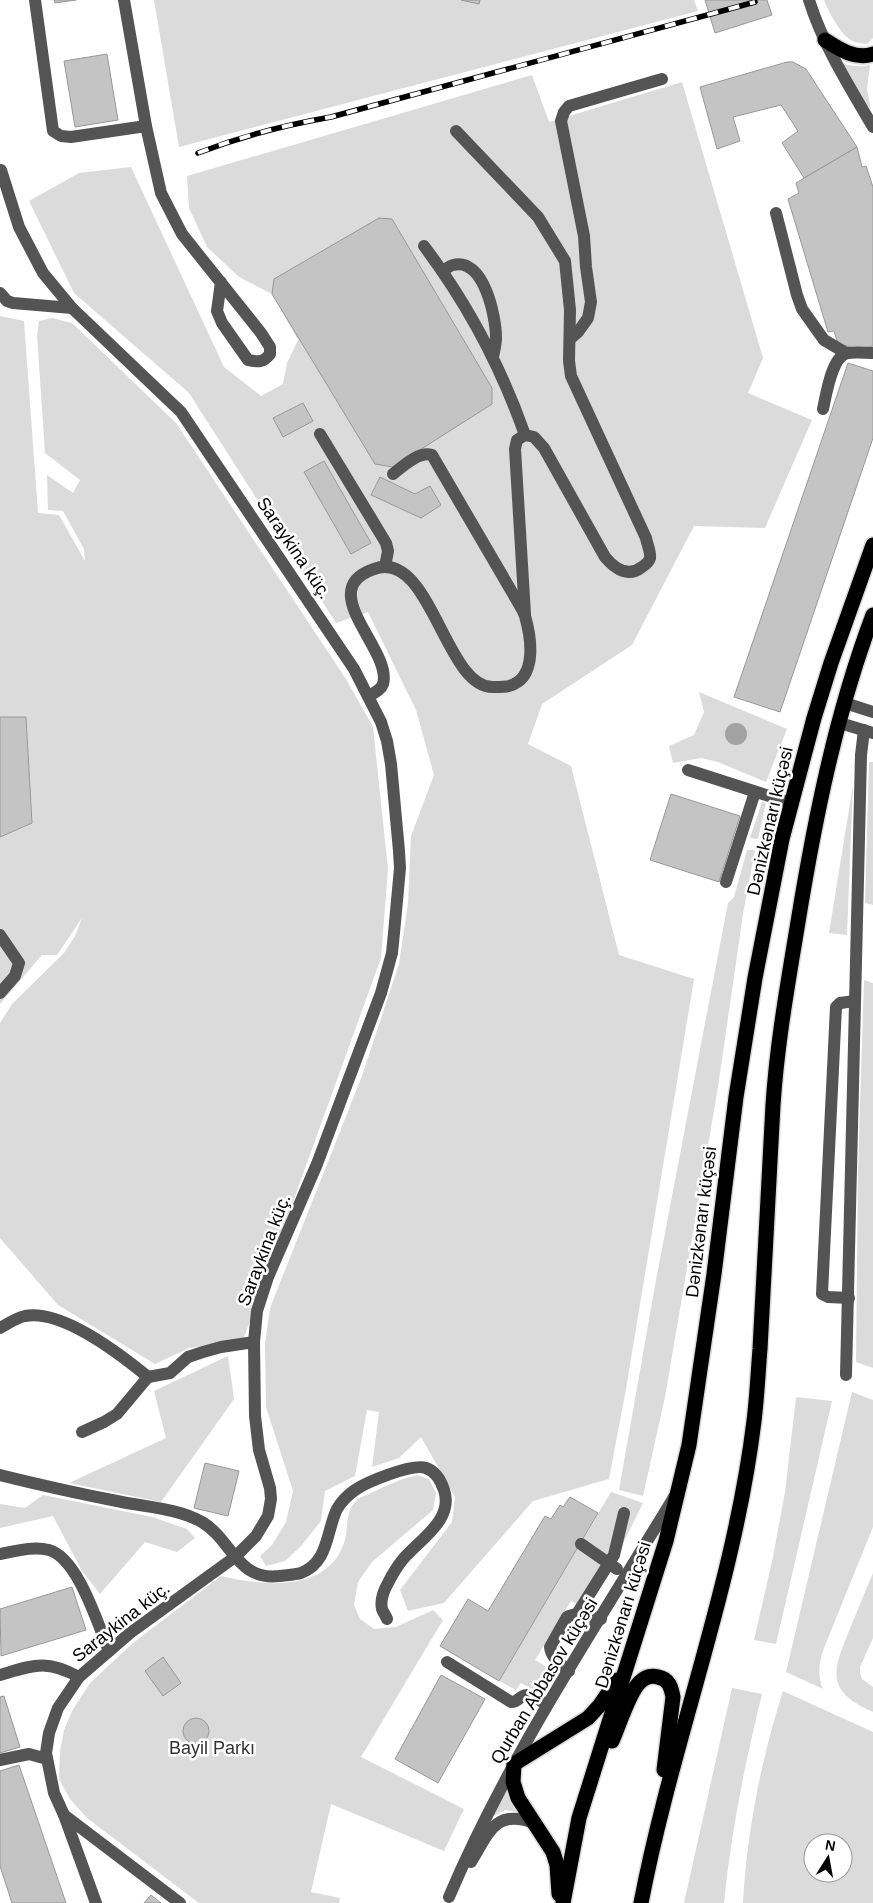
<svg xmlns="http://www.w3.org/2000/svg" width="873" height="1903" font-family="Arial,sans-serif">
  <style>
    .green { fill: #dbdbdb; fill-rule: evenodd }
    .water { fill: #a2a2a2 }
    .building { fill: #c4c4c4; stroke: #989898 }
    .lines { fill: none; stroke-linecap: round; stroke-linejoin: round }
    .highway-casing { stroke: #dbdbdb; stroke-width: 18 }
    .minor { stroke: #545454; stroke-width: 12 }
    .highway { stroke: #000; stroke-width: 15 }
    .rail-casing { stroke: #000; stroke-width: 5.5 }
    .rail { stroke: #fff; stroke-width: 4; stroke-dasharray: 11; stroke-linecap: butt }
    .labels { text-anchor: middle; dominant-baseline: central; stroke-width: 5; stroke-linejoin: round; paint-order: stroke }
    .street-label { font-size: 18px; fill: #000; stroke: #fff }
    .park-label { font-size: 18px; fill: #323232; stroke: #fff }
  </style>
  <rect width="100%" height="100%" fill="#fff"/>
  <g class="green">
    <polygon points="154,0 694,0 698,11 179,147"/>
    <path d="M824,0H873V38L867,44C862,43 855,43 851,40C841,35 828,11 824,0Z"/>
    <path d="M843,63C852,67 859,67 870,65L867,89L871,110L854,86Z"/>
    <polygon points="532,75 549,122 682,82 763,358 748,393 812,420 765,528 694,526 632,645 542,704 528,744 571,766 619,955 694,979 626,1389 609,1479 533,1501 444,1603 408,1611 400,1590 452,1522 455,1497 421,1437 399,1458 372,1467 379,1412 367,1410 355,1476 325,1491 321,1521 301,1546 285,1561 266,1566 260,1556 272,1545 286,1522 293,1491 266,1407 265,1344 270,1308 362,1076 399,964 408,903 411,836 434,775 416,710 368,612 336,623 189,393 74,293 29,201 79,173 131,167 224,367 261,396 283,384 287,363 298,340 272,294 239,277 207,247 189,208 187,176"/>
    <polygon points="0,316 24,321 38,513 59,515 85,561 84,549 63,511 48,510 47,475 73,493 80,480 45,453 37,335 39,321 52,318 72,323 176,423 346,679 373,727 388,869 381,958 243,1340 189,1348 155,1364 58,1305 0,1238 0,1023 12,1004 64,953 75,936 82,918 57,955 42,955 0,1004"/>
    <polygon points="699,692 787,729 766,782 718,762 701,758 673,763 669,746 694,735 704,712"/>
    <polygon points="869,762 873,762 873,905 865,903"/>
    <polygon points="853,785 847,935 829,933"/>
    <polygon points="762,802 766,803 758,839 750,838"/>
    <polygon points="747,850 755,850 743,914 718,1087 665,1397 643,1496 619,1490 656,1280 728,903 734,897"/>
    <polygon points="864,980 873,983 873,1368 856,1362 858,1170"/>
    <polygon points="228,1356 234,1399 161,1502 69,1483 166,1438 154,1391"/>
    <path d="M852,1392L873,1400V1527L824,1648C819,1662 817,1675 823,1689L786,1672Z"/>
    <polygon points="796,1397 832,1401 776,1644 754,1640 773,1557 785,1492"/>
    <path d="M417,1475L429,1479L436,1493L433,1510L372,1562L358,1582L354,1605L360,1619L374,1629L396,1627L433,1610L443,1620L361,1757L464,1809L444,1851L331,1804L311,1892L340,1898L339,1903H199L87,1818L70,1799L59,1779L60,1752L64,1730L72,1711L90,1683L133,1643L221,1576C262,1586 327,1593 344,1543C349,1529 344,1512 357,1500C360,1497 367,1495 371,1493C386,1486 400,1479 417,1475Z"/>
    <polygon points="611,1492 643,1503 612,1566 587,1609 571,1601 535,1660 552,1670 538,1692 521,1683 516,1690 499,1681"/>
    <polygon points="43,1495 152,1517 187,1529 195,1538 177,1552 145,1542 100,1594 82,1571 53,1516 0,1528 0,1504 25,1508"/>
    <path d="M873,1573V1638L860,1667V1673L862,1679L873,1687V1712C826,1691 832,1672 849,1631C857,1611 865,1592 873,1573Z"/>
    <path d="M732,1688L762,1694C745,1763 731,1832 724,1903H684Z"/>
    <path d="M783,1691L873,1732V1903H743C747,1831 761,1760 783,1691ZM813,1843H843V1873H813Z"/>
    <polygon points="509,1787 509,1794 518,1812 505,1810 492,1817"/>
  </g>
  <circle class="water" cx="736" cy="734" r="11"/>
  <g class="building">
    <polygon points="54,0 76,0 55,3"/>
    <polygon points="461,0 480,0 479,4"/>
    <polygon points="705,0 767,0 772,15 715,33"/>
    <polygon points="107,54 118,120 75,127 64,61"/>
    <polygon points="787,62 793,62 806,69 857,147 804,178 782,143 798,131 781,105 733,117 740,141 717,149 700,87"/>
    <polygon points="857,147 862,167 866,166 873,187 873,346 860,349 838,344 834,331 828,332 788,199 799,193 796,183"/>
    <polygon points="379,218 392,219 492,388 492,404 393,467 375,464 272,294 274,279"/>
    <polygon points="848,363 873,371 873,438 780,712 734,697"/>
    <polygon points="303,403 313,421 283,437 273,418"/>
    <polygon points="324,461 371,543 351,554 304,472"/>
    <polygon points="380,477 415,494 430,486 441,505 421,518 371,495"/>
    <polygon points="0,717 26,717 32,823 0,837"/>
    <polygon points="671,794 740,816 719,882 650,860"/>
    <polygon points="205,1463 239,1471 228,1516 194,1508"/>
    <polygon points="570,1497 598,1513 499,1681 440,1646 468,1599 488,1611 545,1516 551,1519 560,1505 563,1507"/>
    <polygon points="72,1587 86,1630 1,1656 0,1609"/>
    <polygon points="163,1657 181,1683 163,1696 145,1671"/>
    <polygon points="441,1675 485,1699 438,1783 395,1759"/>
    <polygon points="4,1696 20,1747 0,1753 0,1697"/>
    <circle cx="196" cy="1731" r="13"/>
    <polygon points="19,1765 66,1903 12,1903 0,1866 0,1771"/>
    <polygon points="151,1895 161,1903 144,1903"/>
  </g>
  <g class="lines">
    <g class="highway-casing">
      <g id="highway">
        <path d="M825,40C839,49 855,60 873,54"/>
        <path d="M612,1741C619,1726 629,1692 640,1682C645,1677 651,1675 658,1677C669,1679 671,1687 673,1697L664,1770"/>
        <polyline points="559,1894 557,1865 553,1852 518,1798 513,1782 514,1764 588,1718 600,1705 617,1680"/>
        <polyline points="563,1903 579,1818 666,1541 689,1445 714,1274 736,1097 755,978 782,839 814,718 831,663 873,545"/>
        <path d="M641,1903C672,1741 734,1586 754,1421C757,1397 758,1373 760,1349C765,1268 768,1186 773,1105C777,1043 788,983 798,922C815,818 836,713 873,615"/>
      </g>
    </g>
    <g class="minor">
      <polyline points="35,0 53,131 61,136 71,137 146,126"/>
      <path d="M124,0L146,126L161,193L182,234L261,333L270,347V354C263,363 258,362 248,360L222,323L217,311L221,282"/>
      <path d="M809,0C823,45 849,86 873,127"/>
      <path d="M456,131L538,217L565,261L570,310L569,361L571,376L646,538C647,544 651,552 650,558C649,562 645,565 642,567C628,578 615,569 605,557L544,448L534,437L525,435L517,440L515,449L525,614"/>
      <polyline points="1,170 19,227 43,273 72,308 181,412 354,669 381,722 387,741 391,764 399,851 400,868 394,933 392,953 381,993 317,1164 268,1277 257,1311 254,1342 255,1416 259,1450 270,1488 271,1499 268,1516 256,1536 235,1557 130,1633 79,1677 58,1708 49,1733 46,1753 54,1793 64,1815 96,1903"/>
      <polyline points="776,213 797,295 802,309 824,340 846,353"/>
      <path d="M424,246C467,303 501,367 525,435"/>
      <path d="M442,271C446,269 449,266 453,265C484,257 496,317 496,338C496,344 494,351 493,357"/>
      <polyline points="0,293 7,301 13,303 72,308"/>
      <polyline points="570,339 578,332 588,318 591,302 586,267 584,236 561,121 564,112 569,106 662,79"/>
      <path d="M823,409C826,396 831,360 845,354C852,351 865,353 873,353"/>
      <polyline points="320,434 386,543 388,551 385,567"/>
      <path d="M369,696C374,693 381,690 383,684C393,650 313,590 374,569C431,548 445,690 494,687C499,687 505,687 509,686C538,678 531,637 525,616C523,610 519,604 516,599C488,551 460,503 432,455C419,451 403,466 393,474"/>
      <polyline points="845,703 873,712"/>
      <polyline points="840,723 873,733"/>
      <polyline points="688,770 791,803"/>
      <polyline points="726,882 755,792"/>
      <polyline points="0,935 19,963 15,976 0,993"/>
      <polyline points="849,1298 828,1297 822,1294 836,1007 840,1003 855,1001"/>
      <path d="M0,1328C7,1324 16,1318 25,1316C62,1309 120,1354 148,1377L170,1373L188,1357L203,1352L221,1347L254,1342"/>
      <polyline points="846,1375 861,755 864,730"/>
      <polyline points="82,1432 104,1422 117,1414 148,1377"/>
      <path d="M0,1475C40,1485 81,1494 122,1502C148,1507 179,1509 202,1522C232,1540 237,1581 279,1576C286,1575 294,1575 301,1573C329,1562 326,1532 337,1509C341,1502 348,1495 355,1490C367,1482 412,1463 426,1468C435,1471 441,1481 444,1490C454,1519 421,1539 404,1558C398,1565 392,1575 388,1583C384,1590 380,1600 382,1609C383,1612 386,1616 387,1619"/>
      <polyline points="581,1544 617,1569"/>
      <path d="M0,1554C16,1551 33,1546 49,1550C78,1558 98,1625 109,1651"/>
      <polyline points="577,1614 614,1555 624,1513"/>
      <path d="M447,1662L511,1702C518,1702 517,1699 523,1696C530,1692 541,1701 547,1705"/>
      <path d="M569,1671C561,1664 551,1658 550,1647L567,1617C576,1611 590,1617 601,1619"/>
      <path d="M0,1675C34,1665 46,1659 79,1677"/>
      <polyline points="0,1760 29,1754 47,1759"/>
      <polyline points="64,1815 180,1903"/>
      <path d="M471,1862C488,1835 494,1809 532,1822"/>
      <path d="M449,1897C509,1756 595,1628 674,1497"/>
    </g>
    <use href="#highway" class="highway"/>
    <g class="rail-casing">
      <path id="rail" d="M198,153C242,136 285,125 331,117L755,2"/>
    </g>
    <use href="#rail" class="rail"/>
  </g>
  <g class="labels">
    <g class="street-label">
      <text transform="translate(294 548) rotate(56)">Saraykina küç.</text>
      <text transform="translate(770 821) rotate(-77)">Dənizkənarı küçəsi</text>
      <text transform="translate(701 1222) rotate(-83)">Dənizkənarı küçəsi</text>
      <text transform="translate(264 1250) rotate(-69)">Saraykina küç.</text>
      <text transform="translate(623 1615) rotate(-73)">Dənizkənarı küçəsi</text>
      <text transform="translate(121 1622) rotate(-38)">Saraykina küç.</text>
      <text transform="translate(544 1681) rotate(-59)">Qurban Abbasov küçəsi</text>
    </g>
    <g class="park-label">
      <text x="212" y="1748">Bayil Parkı</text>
    </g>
  </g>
  <g transform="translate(828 1858) rotate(11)"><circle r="24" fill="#ffffff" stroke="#999999"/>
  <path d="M0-4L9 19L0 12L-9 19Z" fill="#000000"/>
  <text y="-8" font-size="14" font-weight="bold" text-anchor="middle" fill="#000000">N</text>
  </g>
</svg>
